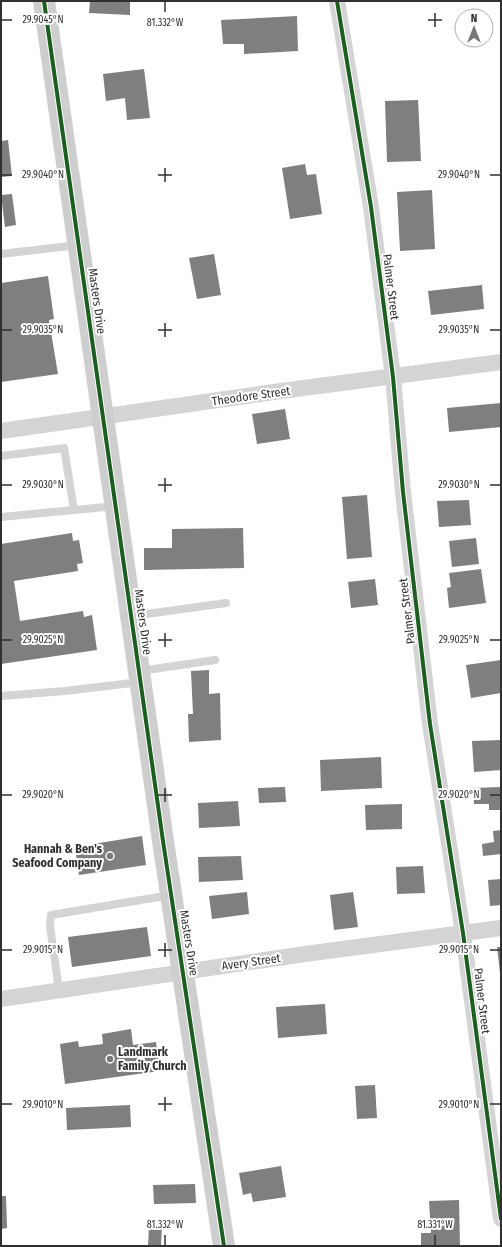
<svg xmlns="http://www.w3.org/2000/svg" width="502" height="1247" font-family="'Fira Sans Condensed',sans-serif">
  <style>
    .building { fill: #7f7f7f }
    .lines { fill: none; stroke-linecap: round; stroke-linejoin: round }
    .lane { stroke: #d4d4d4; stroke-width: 8 }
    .street { stroke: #d4d4d4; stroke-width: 16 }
    .secondary { stroke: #cecece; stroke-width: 22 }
    .cycleway-casing { stroke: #fff; stroke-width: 6 }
    .cycleway { stroke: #1b5e20; stroke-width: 4 }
    .ticks { fill: none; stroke: #303030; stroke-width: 1.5 }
    .poi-dot { fill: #787878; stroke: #fff; stroke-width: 1.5 }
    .labels { text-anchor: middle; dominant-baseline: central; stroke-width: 4; stroke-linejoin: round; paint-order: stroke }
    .street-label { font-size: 12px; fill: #303030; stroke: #fff }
    .poi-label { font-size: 12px; font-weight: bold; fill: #303030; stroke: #fff; text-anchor: end }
    .ticks-label { font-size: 10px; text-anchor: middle; fill: #303030; stroke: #fff; stroke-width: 4; stroke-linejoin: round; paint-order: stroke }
  </style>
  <rect width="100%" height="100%" fill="#fff"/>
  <g class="building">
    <polygon points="90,1 130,1 130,15 89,13"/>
    <polygon points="297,16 298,51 244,54 244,44 223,44 221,20"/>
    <polygon points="144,69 150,118 127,120 125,98 106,101 103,74"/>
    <polygon points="418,100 421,161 387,162 385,101"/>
    <polygon points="8,140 12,176 1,177 1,141"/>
    <polygon points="305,164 307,175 316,174 322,214 290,219 282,168"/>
    <polygon points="432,190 435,249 400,251 397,192"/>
    <polygon points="12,194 16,225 5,227 1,195"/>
    <polygon points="214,254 221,295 197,299 189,258"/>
    <polygon points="48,276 54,319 49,320 58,374 1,382 1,283"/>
    <polygon points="482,285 484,309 431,315 428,291"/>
    <polygon points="501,403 501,427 449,432 447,408"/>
    <polygon points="285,409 290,439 257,444 252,414"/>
    <polygon points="367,495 372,557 347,559 342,497"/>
    <polygon points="469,500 471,525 439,527 437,501"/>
    <polygon points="243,528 244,568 144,570 144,548 172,548 172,529"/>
    <polygon points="72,533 73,541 79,540 83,563 77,564 78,571 14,581 20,621 83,611 84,617 92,615 97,650 1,664 1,544"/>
    <polygon points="476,538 479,564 452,567 449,541"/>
    <polygon points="481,569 486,603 449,608 447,588 451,587 449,573"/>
    <polygon points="375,579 378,605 351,608 348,582"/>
    <polygon points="501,660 501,693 471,698 466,665"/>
    <polygon points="209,670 209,694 220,693 221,740 189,742 188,714 193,714 191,671"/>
    <polygon points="501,740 501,770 474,772 472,741"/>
    <polygon points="381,757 382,788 321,791 320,760"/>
    <polygon points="285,787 286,802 259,803 258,788"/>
    <polygon points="501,787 501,810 489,810 489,804 474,804 473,788"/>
    <polygon points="238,801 240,826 199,828 198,803"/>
    <polygon points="402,804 402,829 366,830 365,805"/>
    <polygon points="501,830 501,854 483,856 482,844 494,842 493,831"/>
    <polygon points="142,836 146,865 79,875 75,847"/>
    <polygon points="241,856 243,880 199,882 198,857"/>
    <polygon points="423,866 425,893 397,894 396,867"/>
    <polygon points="501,879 501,905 490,906 488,880"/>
    <polygon points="247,892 249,914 212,919 209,896"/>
    <polygon points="353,892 358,927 334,930 330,895"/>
    <polygon points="147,927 151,956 72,967 68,937"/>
    <polygon points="497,947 501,947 501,973 500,973"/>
    <polygon points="325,1004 327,1034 278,1038 276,1007"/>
    <polygon points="131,1029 133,1045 156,1042 160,1071 65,1084 60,1044 78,1041 79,1047 103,1044 102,1034"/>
    <polygon points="375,1085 377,1118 357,1119 355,1086"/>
    <polygon points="130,1105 131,1127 67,1130 66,1108"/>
    <polygon points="281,1166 286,1197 253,1202 251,1193 243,1195 239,1173"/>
    <polygon points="195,1184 196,1203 154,1204 153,1185"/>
    <polygon points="1,1196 6,1196 7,1228 1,1229"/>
    <polygon points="459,1200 460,1246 421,1246 421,1233 431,1233 429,1201"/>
    <polygon points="149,1226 162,1226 161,1246 148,1246"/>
  </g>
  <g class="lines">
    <g class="lane">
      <polyline points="1,254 78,245"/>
      <polyline points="1,456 64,448 74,510"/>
      <polyline points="1,517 116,506"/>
      <polyline points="132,616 226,603"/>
      <polyline points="140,671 215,660"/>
      <polyline points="1,696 65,691 140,682"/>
      <polyline points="59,990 50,926 51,915 171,895"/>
    </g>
    <g class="street">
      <polyline points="337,1 371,207 393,377 403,492 430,724 463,933 501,1219"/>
      <polyline points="1,431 281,391 501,362"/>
      <polyline points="1,999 305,954 501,928"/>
    </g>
    <polyline class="secondary" points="44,1 163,841 224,1246"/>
    <g class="cycleway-casing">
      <g id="cycleway">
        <polyline points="44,1 163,841 224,1246"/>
        <polyline points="337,1 371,207 393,377 403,492 430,724 463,933 501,1219"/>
      </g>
    </g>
    <use href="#cycleway" class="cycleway"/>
  </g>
  <path class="ticks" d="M165,2V12M435,13V27M2,20H12M428,20H442M165,168V182M2,175H12M158,175H172M490,175H500M165,323V337M2,330H12M158,330H172M490,330H500M165,478V492M2,485H12M158,485H172M490,485H500M165,633V647M2,640H12M158,640H172M490,640H500M165,788V802M2,795H12M158,795H172M490,795H500M165,943V957M2,950H12M158,950H172M490,950H500M165,1097V1111M2,1104H12M158,1104H172M490,1104H500M165,1235V1245M435,1235V1245"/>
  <g class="poi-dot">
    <circle cx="110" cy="856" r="4"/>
    <circle cx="110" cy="1059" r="4"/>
  </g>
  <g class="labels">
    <g class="street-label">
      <text transform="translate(391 287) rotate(83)">Palmer Street</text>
      <text transform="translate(97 301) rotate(82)">Masters Drive</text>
      <text transform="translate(251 396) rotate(-8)">Theodore Street</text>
      <text transform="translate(407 611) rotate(-97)">Palmer Street</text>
      <text transform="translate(143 622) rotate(82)">Masters Drive</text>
      <text transform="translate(189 943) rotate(81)">Masters Drive</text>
      <text transform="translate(251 962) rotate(-8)">Avery Street</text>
      <text transform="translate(482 1001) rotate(83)">Palmer Street</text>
    </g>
    <g class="poi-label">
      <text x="102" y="849">Hannah &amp; Ben's<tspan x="102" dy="14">Seafood Company</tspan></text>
      <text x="118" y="1052" text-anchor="start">Landmark<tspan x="118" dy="14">Family Church</tspan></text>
    </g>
  </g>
  <g class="ticks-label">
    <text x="43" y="23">29.9045°N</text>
    <text x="165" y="26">81.332°W</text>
    <text x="43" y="178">29.9040°N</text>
    <text x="459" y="178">29.9040°N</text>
    <text x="43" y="333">29.9035°N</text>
    <text x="459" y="333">29.9035°N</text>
    <text x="43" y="488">29.9030°N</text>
    <text x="459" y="488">29.9030°N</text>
    <text x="43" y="643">29.9025°N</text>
    <text x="459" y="643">29.9025°N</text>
    <text x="43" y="798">29.9020°N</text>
    <text x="459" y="798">29.9020°N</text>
    <text x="43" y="953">29.9015°N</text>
    <text x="459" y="953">29.9015°N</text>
    <text x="43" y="1108">29.9010°N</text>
    <text x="459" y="1108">29.9010°N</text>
    <text x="165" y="1228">81.332°W</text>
    <text x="435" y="1228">81.331°W</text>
  </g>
  <rect width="502" height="1247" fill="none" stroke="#303030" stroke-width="4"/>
  <g transform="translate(474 28)"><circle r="19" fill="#ffffff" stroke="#acacac"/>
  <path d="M0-3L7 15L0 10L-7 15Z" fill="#787878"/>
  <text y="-6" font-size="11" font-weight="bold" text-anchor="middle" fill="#303030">N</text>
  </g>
</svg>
